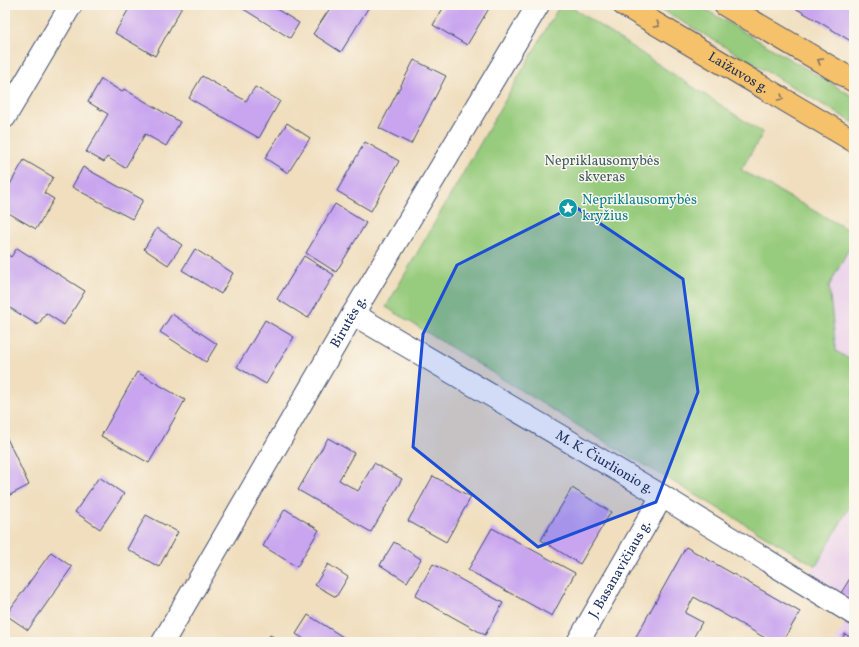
<svg xmlns="http://www.w3.org/2000/svg" width="859" height="647" font-family="Vollkorn,serif">
  <style>
    .built { fill: #ebd1eb }
    .green { fill: #97cb7d; stroke: #597d6e }
    .building { fill: #c9a5ef }
    .lines { fill: none; stroke-linecap: round; stroke-linejoin: round }
    .minor-casing { stroke: #3b496c; stroke-width: 24 }
    .major-casing { stroke: #3b496c; stroke-width: 24 }
    .minor { stroke: #fff; stroke-width: 22 }
    .major { stroke: #f5c16b; stroke-width: 22 }
    .oneway { stroke: #7d7164 }
    .marked { fill: #1d4ed8; fill-opacity: 0.2; stroke: #1d4ed8; stroke-width: 3; stroke-linejoin: round }
    .labels { text-anchor: middle; dominant-baseline: central; stroke-width: 3; stroke-linejoin: round; paint-order: stroke }
    .street-label { font-size: 14px; fill: #1b2f5e; stroke: #fbf7ec }
    .park-label { font-size: 14px; fill: #405e67; stroke: #fbf7ec }
    .culture-label { font-size: 14px; fill: #0d838f; stroke: #fbf7ec; text-anchor: start }
  </style>
  <rect width="100%" height="100%" fill="#fbf7ec"/>
  <filter id="ink" filterUnits="userSpaceOnUse"><feTurbulence type="fractalNoise" baseFrequency=".025" numOctaves="2"/><feDisplacementMap in="SourceGraphic" scale="8" xChannelSelector="R" yChannelSelector="G"/><feConvolveMatrix kernelMatrix="1 2 1 2 8 2 1 2 1" color-interpolation-filters="sRGB"/></filter>
  <filter id="wash" filterUnits="userSpaceOnUse"><feTurbulence type="fractalNoise" baseFrequency=".012" numOctaves="4" result="noise"/><feDisplacementMap in="SourceGraphic" scale="16" xChannelSelector="R" yChannelSelector="G"/><feGaussianBlur stdDeviation="0.9" result="paint"/><feColorMatrix in="noise" values="0 0 0 0 0 0 0 0 0 0 0 0 0 0 0 0 0 1.4 0 .05"/><feComposite in="paint" operator="in"/></filter>
  <g filter="url(#wash)">
    <rect width="100%" height="100%" fill="#f0debe"/>
    <g class="built">
      <polygon points="854,239 854,362 836,351 829,286"/>
      <polygon points="854,499 854,604 809,576"/>
      <polygon points="846,622 854,627 854,642 834,642"/>
    </g>
    <g class="green">
      <polygon points="560,5 568,5 763,133 741,170 854,233 854,239 829,286 836,351 854,362 854,499 816,566 582,428 386,307"/>
      <polygon points="654,5 698,5 854,97 854,123"/>
    </g>
    <g id="blocks">
      <g class="building">
        <polygon points="131,5 183,5 155,56 115,33"/>
        <polygon points="237,5 270,5 299,23 290,38"/>
        <polygon points="332,5 370,5 341,52 313,34"/>
        <polygon points="445,5 491,5 467,45 433,25"/>
        <polygon points="790,5 854,5 854,43 816,20"/>
        <polygon points="414,60 446,76 411,144 379,128"/>
        <polygon points="202,76 246,101 255,87 280,101 259,138 189,98"/>
        <polygon points="101,79 122,92 124,89 180,122 166,146 145,134 125,168 107,157 104,162 86,152 108,114 88,102"/>
        <polygon points="287,123 310,138 288,173 265,158"/>
        <polygon points="365,142 399,161 371,211 337,191"/>
        <polygon points="24,160 53,177 44,193 54,199 36,229 5,211 5,193"/>
        <polygon points="83,167 143,200 132,219 72,187"/>
        <polygon points="335,204 366,223 336,272 306,253"/>
        <polygon points="157,228 182,245 168,265 144,249"/>
        <polygon points="17,248 85,291 64,325 46,313 38,325 5,305 5,253 11,257"/>
        <polygon points="195,249 233,273 221,294 182,270"/>
        <polygon points="304,256 334,275 308,318 277,299"/>
        <polygon points="172,314 217,344 206,362 160,332"/>
        <polygon points="265,320 294,337 266,384 237,367"/>
        <polygon points="137,372 185,400 149,463 101,436"/>
        <polygon points="5,434 29,485 8,496 5,490"/>
        <polygon points="328,438 354,453 339,480 358,491 374,463 402,479 371,532 298,490"/>
        <polygon points="433,476 471,497 446,542 408,521"/>
        <polygon points="99,477 124,494 100,529 75,512"/>
        <polygon points="572,488 611,512 580,564 541,540"/>
        <polygon points="285,509 319,530 297,567 263,546"/>
        <polygon points="146,515 178,532 159,567 127,549"/>
        <polygon points="492,528 575,573 552,616 468,570"/>
        <polygon points="394,542 421,559 407,582 380,565"/>
        <polygon points="686,547 800,612 782,642 772,642 694,597 685,613 702,622 691,642 633,642"/>
        <polygon points="51,552 72,567 28,630 6,615"/>
        <polygon points="328,564 348,577 336,597 315,585"/>
        <polygon points="433,564 503,603 485,635 415,596"/>
        <polygon points="854,572 854,601 841,593"/>
        <polygon points="308,615 351,642 309,642 296,634"/>
        <polygon points="845,634 854,640 854,642 840,642"/>
        <polygon points="270,635 283,642 266,642"/>
      </g>
    </g>
  </g>
  <g filter="url(#ink)">
    <use href="#blocks" fill-opacity="0" stroke="#3b496c" stroke-width="1"/>
    <g class="lines">
      <g class="minor-casing">
        <g id="minor">
          <polyline points="5,117 71,5"/>
          <path id="s1" d="M353,314L662,496L854,614"/>
          <path id="s2" d="M163,642L353,314L538,5"/>
          <path id="s3" d="M578,642L662,496"/>
        </g>
      </g>
      <g class="major-casing">
        <g id="major">
          <path id="s4" d="M624,5L854,141"/>
          <polyline points="725,5 854,81"/>
        </g>
      </g>
      <use href="#minor" class="minor"/>
      <use href="#major" class="major"/>
    </g>
    <defs><path id="oneway-chevron" d="M-2-3.5L2.5 0L-2 3.5" fill="none" stroke-width="1.6" stroke-linecap="round" stroke-linejoin="round"/></defs>
    <g class="oneway">
      <use href="#oneway-chevron" transform="translate(657 25) rotate(31)"/>
      <use href="#oneway-chevron" transform="translate(820 61) rotate(-149)"/>
      <use href="#oneway-chevron" transform="translate(781 98) rotate(31)"/>
    </g>
  </g>
  <path class="marked" d="M574,206L683,279L698,392L656,502L538,547L413,447L423,334L457,265Z"/>
  <defs>
    <g id="sight-disc" transform="scale(1)"><circle r="9.5" fill="#0f9aa8" stroke="#fbf7ec"/><path d="M0-6L1.8-2.2L6-1.7L2.9 1.2L3.7 5.4L0 3.3L-3.7 5.4L-2.9 1.2L-6-1.7L-1.8-2.2Z" fill="#fff"/></g>
  </defs>
  <g fill-rule="evenodd">
    <use href="#sight-disc" x="568" y="208"/>
  </g>
  <g class="labels">
    <g class="street-label">
      <text stroke="none"><textPath href="#s4" startOffset="133">Laižuvos g.</textPath></text>
      <text stroke="none"><textPath href="#s2" startOffset="370">Birutės g.</textPath></text>
      <text stroke="none"><textPath href="#s1" startOffset="292">M. K. Čiurlionio g.</textPath></text>
      <text stroke="none"><textPath href="#s3" startOffset="84">J. Basanavičiaus g.</textPath></text>
    </g>
    <g class="park-label">
      <text x="602" y="161">Nepriklausomybės<tspan x="602" dy="16">skveras</tspan></text>
    </g>
    <g class="culture-label">
      <text x="582" y="200">Nepriklausomybės<tspan x="582" dy="16">kryžius</tspan></text>
    </g>
  </g>
  <rect width="859" height="647" fill="none" stroke="#fbf7ec" stroke-width="20"/>
</svg>
